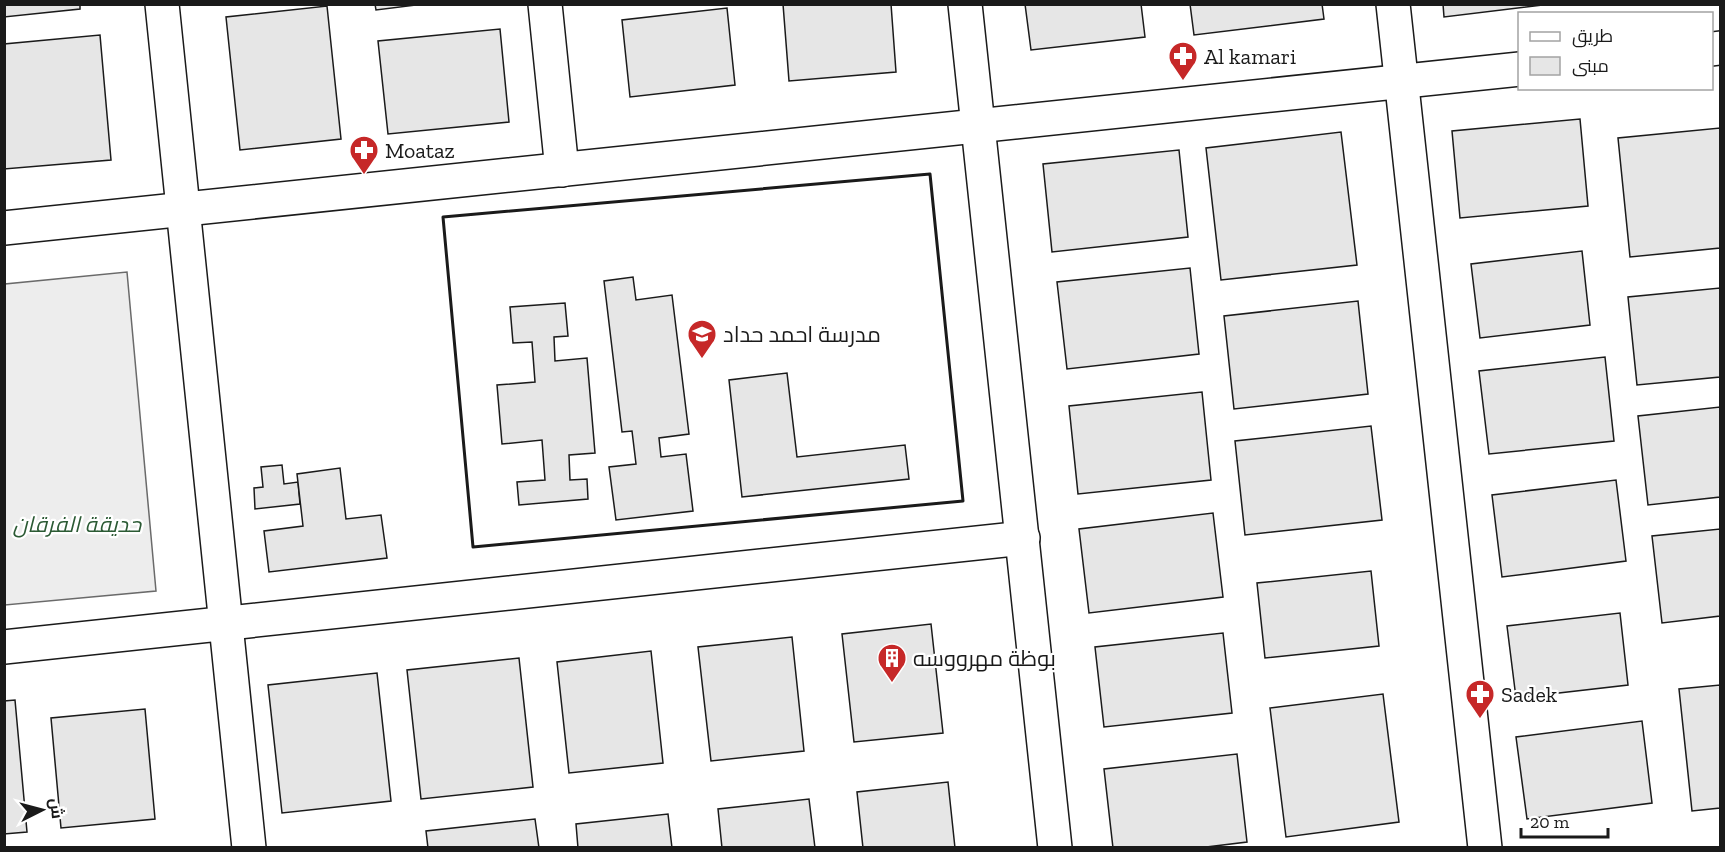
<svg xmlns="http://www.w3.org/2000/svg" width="1725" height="852" font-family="'Zilla Slab',Cairo,serif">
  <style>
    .built { fill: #ededed; stroke: #6a6a6a; stroke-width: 1.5 }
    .building { fill: #e6e6e6; stroke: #1a1a1a; stroke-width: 1.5 }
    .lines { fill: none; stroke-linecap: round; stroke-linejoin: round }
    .minor-casing { stroke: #1a1a1a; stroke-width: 36 }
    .minor { stroke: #fff; stroke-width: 33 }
    .wall { stroke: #1a1a1a; stroke-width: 3 }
    .labels { text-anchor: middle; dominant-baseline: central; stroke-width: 4.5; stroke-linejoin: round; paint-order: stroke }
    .poi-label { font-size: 22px; fill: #1a1a1a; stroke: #fff; text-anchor: start }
    .park-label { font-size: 22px; font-style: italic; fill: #2b5a34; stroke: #fff }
  </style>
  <rect width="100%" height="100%" fill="#fff"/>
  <polygon class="built" points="127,272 156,591 5,605 5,284"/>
  <g class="building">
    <polygon points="4,4 80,4 80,9 4,17"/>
    <polygon points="375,4 424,4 376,10"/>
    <polygon points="783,4 891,4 896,72 789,81"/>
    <polygon points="1025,4 1141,4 1145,37 1031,50"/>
    <polygon points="1190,4 1322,4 1324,19 1194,35"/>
    <polygon points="1443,4 1551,4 1444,17"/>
    <polygon points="327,6 341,139 240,150 226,17"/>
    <polygon points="727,8 735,85 630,97 622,20"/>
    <polygon points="500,29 509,122 388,134 378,41"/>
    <polygon points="100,35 111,160 4,169 4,44"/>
    <polygon points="1580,119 1588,206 1460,218 1452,131"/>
    <polygon points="1720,128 1720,248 1630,257 1618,138"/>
    <polygon points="1341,132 1357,265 1221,280 1206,148"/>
    <polygon points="1179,150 1188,237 1052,252 1043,164"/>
    <polygon points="1582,251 1590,325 1480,338 1471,264"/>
    <polygon points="1190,268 1199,354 1067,369 1057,282"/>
    <polygon points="633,277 636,300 672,295 689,434 659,438 661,457 686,454 693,511 616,520 609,467 636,464 632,431 622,432 604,281"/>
    <polygon points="1720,288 1720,377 1637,385 1628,297"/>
    <polygon points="1358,301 1368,394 1234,409 1224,316"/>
    <polygon points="565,303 568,336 554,337 555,361 587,358 595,453 569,455 570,480 587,479 588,499 519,505 517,482 545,480 542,440 502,444 497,385 535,382 532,342 513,343 510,307"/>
    <polygon points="1605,357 1614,441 1489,454 1479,371"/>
    <polygon points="787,373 797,457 905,445 909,479 742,497 729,380"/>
    <polygon points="1202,392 1211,480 1078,494 1069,406"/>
    <polygon points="1720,407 1720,497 1648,505 1638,416"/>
    <polygon points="1371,426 1382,520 1245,535 1235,441"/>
    <polygon points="282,465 284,484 298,482 300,504 255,509 254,488 263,487 261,467"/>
    <polygon points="340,468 346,519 381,515 387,558 269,572 264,531 303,526 297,474"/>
    <polygon points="1616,480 1626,561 1502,577 1492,495"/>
    <polygon points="1213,513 1223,597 1089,613 1079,529"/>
    <polygon points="1720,529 1720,616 1662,623 1652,536"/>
    <polygon points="1371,571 1379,646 1265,658 1257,583"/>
    <polygon points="1620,613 1628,685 1516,698 1507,626"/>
    <polygon points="931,624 943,733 854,742 842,634"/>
    <polygon points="1223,633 1232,713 1104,727 1095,647"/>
    <polygon points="792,637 804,751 711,761 698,647"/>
    <polygon points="651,651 663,763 569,773 557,662"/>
    <polygon points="519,658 533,787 421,799 407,670"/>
    <polygon points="377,673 391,801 282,813 268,685"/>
    <polygon points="1720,685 1720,808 1692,811 1679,689"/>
    <polygon points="1383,694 1399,822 1286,837 1270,708"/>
    <polygon points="15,700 27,832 4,834 4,701"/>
    <polygon points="145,709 155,819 61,828 51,718"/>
    <polygon points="1642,721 1652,803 1527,819 1516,737"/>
    <polygon points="1237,754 1247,842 1198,848 1113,848 1104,769"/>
    <polygon points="948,782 955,848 863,848 857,792"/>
    <polygon points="809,799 815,848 722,848 718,809"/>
    <polygon points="668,814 672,848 578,848 576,824"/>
    <polygon points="535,819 539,848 428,848 426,831"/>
  </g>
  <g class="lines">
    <g class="minor-casing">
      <g id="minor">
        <polyline points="162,4 249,848"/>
        <polyline points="545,4 562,170"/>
        <polyline points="965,4 1055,848"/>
        <polyline points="1393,4 1485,848"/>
        <polyline points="1712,49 1720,48"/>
        <polyline points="4,228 1520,69"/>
        <polyline points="4,647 1023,538"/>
      </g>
    </g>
    <use href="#minor" class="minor"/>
    <polygon class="wall" points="930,174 963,501 473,547 443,217"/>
  </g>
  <defs>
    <g id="pharmacy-pin" transform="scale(1.5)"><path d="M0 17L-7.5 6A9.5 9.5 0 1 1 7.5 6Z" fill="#c62828" stroke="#fff"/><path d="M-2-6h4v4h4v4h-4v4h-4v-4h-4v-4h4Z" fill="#fff"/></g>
    <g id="school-pin" transform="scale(1.5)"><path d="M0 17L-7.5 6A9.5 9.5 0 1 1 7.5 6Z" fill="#c62828" stroke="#fff"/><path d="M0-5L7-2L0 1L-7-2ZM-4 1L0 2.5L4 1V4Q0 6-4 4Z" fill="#fff"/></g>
    <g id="building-pin" transform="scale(1.5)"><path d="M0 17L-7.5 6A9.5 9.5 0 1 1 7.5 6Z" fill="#c62828" stroke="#fff"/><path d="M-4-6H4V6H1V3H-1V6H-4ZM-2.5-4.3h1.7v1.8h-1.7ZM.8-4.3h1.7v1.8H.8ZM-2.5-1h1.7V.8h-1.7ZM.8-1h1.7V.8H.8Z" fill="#fff"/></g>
  </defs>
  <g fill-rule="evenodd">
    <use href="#pharmacy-pin" x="1183" y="56"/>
    <use href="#pharmacy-pin" x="364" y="150"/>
    <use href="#school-pin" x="702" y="334"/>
    <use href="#building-pin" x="892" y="658"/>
    <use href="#pharmacy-pin" x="1480" y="694"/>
  </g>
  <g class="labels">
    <g class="poi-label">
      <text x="1204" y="56">Al kamari</text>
      <text x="385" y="150">Moataz</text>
      <text x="723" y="334">مدرسة احمد حداد</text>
      <text x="913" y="658">بوظة مهرووسه</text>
      <text x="1501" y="694">Sadek</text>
    </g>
    <g class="park-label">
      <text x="77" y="524">حديقة الفرقان</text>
    </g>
  </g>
  <rect width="1725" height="852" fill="none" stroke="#1a1a1a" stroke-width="12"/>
  <rect x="1518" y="12" width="195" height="78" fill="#ffffff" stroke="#a3a3a3" stroke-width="1.5"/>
  <rect x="1530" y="32" width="30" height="9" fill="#ffffff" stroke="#a3a3a3" stroke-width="1.5"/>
  <text x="1572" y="42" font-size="18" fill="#1a1a1a">طريق</text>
  <rect x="1530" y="57" width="30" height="18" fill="#e6e6e6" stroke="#a3a3a3" stroke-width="1.5"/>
  <text x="1572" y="72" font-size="18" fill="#1a1a1a">مبنى</text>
  <g transform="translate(42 810) rotate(84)" stroke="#ffffff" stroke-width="4.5" paint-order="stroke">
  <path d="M0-4.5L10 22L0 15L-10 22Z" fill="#1a1a1a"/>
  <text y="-9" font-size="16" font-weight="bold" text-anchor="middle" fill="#1a1a1a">ش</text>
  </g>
  <path d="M1521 828v9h87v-9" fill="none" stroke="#1a1a1a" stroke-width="3"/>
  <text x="1530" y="828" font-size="18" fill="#1a1a1a" stroke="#ffffff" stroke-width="4.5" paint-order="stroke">20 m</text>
</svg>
